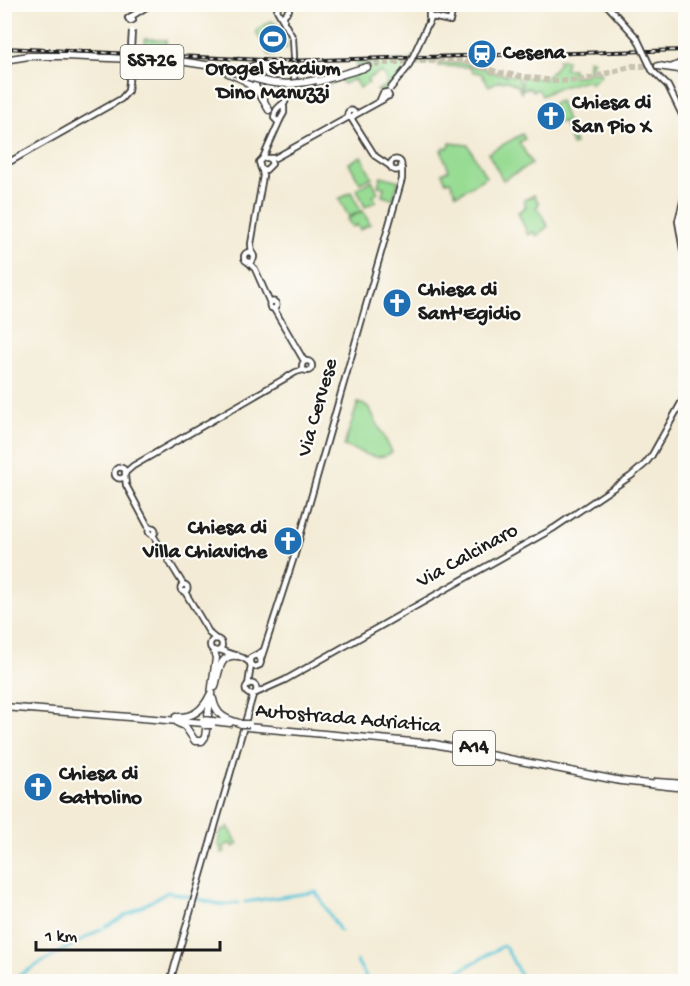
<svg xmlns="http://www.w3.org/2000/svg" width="690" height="986" font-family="'Gochi Hand',sans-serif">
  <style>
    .green { fill: #98dc94; stroke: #5a7c58; stroke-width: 1.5 }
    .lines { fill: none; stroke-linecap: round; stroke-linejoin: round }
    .canal { stroke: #5dc5d9; stroke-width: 3 }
    .highway-tunnel { stroke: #c8c2b0; stroke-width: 6; stroke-dasharray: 6 3; stroke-linecap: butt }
    .major-casing { stroke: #3c3b38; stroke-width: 8 }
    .highway-casing { stroke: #3c3b38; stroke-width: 9 }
    .major { stroke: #fff; stroke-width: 4.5 }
    .highway { stroke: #fff; stroke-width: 6 }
    .rail-casing { stroke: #1c1c1c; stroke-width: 4 }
    .rail { stroke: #fdfcf7; stroke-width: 1.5; stroke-dasharray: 4.5; stroke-linecap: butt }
    .major-bridge-casing { stroke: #3c3b38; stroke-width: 8; stroke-linecap: butt }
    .highway-bridge-casing { stroke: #3c3b38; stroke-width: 9; stroke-linecap: butt }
    .major-bridge { stroke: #fff; stroke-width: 4.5 }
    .highway-bridge { stroke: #fff; stroke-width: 6 }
    .labels { text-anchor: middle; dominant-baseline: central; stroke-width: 4.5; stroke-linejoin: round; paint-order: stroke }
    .shield { fill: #fdfcf7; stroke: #605f5e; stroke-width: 1.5 }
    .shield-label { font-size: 20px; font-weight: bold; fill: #1c1c1c }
    .poi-label { font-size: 21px; font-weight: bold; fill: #1c1c1c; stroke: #fdfcf7; text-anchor: start }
    .street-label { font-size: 21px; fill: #1c1c1c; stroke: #fdfcf7 }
  </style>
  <rect width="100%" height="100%" fill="#fdfcf7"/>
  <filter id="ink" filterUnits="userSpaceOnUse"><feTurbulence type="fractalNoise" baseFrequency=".0167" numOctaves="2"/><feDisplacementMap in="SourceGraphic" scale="12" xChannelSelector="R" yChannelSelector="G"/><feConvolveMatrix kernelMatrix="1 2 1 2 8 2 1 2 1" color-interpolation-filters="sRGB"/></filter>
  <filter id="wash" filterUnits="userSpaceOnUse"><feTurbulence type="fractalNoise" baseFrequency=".008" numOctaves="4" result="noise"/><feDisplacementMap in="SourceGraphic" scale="24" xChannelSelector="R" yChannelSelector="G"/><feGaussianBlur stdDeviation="1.35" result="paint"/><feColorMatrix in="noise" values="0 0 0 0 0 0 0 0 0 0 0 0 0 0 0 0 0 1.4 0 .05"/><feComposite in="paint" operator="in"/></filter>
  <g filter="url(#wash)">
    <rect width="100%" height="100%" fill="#f3ebd5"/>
    <g class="green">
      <path d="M271,21C281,25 286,37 287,48L272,56L269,55L256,32L258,29Z"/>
      <polygon points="145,39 166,40 166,52 145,51"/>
      <path d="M437,59L436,63L408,64C400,74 391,94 377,91L387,84L385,77L381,72L367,79L369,83L359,88L354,79L343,84L340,79L329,85L328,83L370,68L369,64L357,67L355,62Z"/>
      <polygon points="588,59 594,61 591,64 594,72 599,70 601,76 590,84 588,81 584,81 554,89 542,96 538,89 533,91 530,88 523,89 521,76 545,79 559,63 558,60 567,60 565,69 573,69 574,76 585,75 589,71"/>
      <polygon points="440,63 465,63 475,67 484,67 487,71 518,77 522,91 521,93 518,86 506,80 502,82 501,80 489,86 481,73 473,72 469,67 438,66"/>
      <polygon points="560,101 575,144 572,145 563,121 551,126 549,121 557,118 552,104"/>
      <polygon points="522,134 525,139 519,142 532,164 503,180 488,153"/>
      <polygon points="450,143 468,145 486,177 460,193 456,194 450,181 446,182 442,173 449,170 441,150 443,151 444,147 448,148"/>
      <polygon points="361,156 372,177 360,183 349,163"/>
      <polygon points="381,176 399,181 393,199 382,196 384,187 378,186"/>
      <polygon points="372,180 378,193 373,196 376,201 365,207 357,189"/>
      <polygon points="351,192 361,211 349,217 339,199"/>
      <polygon points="534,195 539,203 536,209 539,210 548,226 537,236 534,232 528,235 518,212 526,207 524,200"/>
      <polygon points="363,211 370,224 360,230 357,225 352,227 347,219"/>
      <path d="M358,403L367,406L370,410L392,452C376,464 360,450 344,446Z"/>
      <polygon points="228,826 238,844 233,847 231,843 223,847 225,851 222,853 218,842 222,829 226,830"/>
    </g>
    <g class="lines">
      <g class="canal">
        <polyline points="198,899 222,905 238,903"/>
        <polyline points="245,902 316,892 340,931"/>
        <polyline points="105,927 168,892 191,897"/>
        <polyline points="357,961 369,982"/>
        <polyline points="7,982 101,929"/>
        <polyline points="440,982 503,946 506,948 524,982"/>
      </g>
    </g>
  </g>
  <g filter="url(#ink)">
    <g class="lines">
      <polyline class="highway-tunnel" points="366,65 406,61 462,60 499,73 553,81 584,80 633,66 658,66"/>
      <g class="major-casing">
        <g id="major">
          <polyline points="279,4 277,10 293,38 294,57"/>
          <polyline points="429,4 429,19"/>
          <polyline points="606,4 637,38"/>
          <polygon points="131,16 133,20 130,21 128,18"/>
          <polyline points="132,16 151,4"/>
          <polyline points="284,20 284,15 289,10 287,4"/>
          <polyline points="426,28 432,17 450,21 454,4"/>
          <polyline points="652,70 668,86 686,123"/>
          <polyline points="294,81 295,65"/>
          <polyline points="380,100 383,93 387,92 389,96 384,98"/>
          <polyline points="284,104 291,90"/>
          <path d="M281,105L284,107V113L280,120L277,121L274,118C275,108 279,107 285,102"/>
          <circle cx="351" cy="114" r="3.5"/>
          <polyline points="355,115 384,99"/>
          <polyline points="351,118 375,156 390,166"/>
          <polyline points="263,158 280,120"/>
          <polyline points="270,159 272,164 266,170 261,169 259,162 263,158 275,158 349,117"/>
          <circle cx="396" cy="165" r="5.5"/>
          <polyline points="4,165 121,99 128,91 129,82"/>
          <polyline points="683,250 678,221 686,190"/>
          <circle cx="249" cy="257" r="5"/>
          <polyline points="252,254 251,244 263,176 262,170"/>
          <polyline points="685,256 686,257"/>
          <polyline points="248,262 255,269 270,303"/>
          <circle cx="273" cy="305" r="3.5"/>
          <polyline points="274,309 303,359 306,361"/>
          <circle cx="307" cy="366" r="5"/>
          <circle cx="120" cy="473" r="5.5"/>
          <polyline points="125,473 133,466 296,372 303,370"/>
          <polyline points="125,476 126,485 149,528"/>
          <circle cx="152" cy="531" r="3.5"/>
          <polyline points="153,535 183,584"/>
          <circle cx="184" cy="588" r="3.5"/>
          <polyline points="185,592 210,634 216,639"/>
          <circle cx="216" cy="645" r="6"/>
          <polyline points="220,650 243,658 249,662"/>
          <polyline points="257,655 261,662 260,665 255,667 250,664 250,658 263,651"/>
          <polyline points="261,659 295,554 402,179 402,169"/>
          <circle cx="251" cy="689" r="5.5"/>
          <polyline points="248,685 251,665"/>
          <polyline points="256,693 285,680 554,528 631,476 645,464 652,455 686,394"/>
          <polyline points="170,982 253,695"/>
        </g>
      </g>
      <g class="highway-casing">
        <g id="highway">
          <polyline points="4,60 29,56 64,56 179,61 219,67"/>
          <polyline points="658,66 686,70"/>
          <polyline points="673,67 680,64 686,56"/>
          <polyline points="235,70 239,71 257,65 273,64"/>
          <polyline points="228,73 244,80 255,90"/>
          <polyline points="316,82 367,67"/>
          <path d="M264,99L262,94C264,86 271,88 278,89"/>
          <polyline points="269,110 255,86 256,71 263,69 274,82"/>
          <path d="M215,687C219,672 219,654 237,656"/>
          <path d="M213,699C216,715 225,719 239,723"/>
          <polyline points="4,707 204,723"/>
          <path d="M176,717C193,718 203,710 210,695"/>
          <polyline points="212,721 230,723"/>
          <polyline points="178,723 185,726 195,741 202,741 205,737 216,658 214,651"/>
          <polyline points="247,727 434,744 621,781 686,788"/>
          <polyline points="656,782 686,784"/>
        </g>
      </g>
      <use href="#major" class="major"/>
      <use href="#highway" class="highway"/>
      <g class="rail-casing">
        <polyline id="rail" points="4,48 283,61 686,50"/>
      </g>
      <use href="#rail" class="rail"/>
      <g class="major-bridge-casing">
        <g id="major-bridge">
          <polyline points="637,38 652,70"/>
          <polyline points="129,82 132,31"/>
          <polyline points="390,89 408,67 426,28"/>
        </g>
      </g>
      <g class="highway-bridge-casing">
        <g id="highway-bridge">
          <path d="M215,66C255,78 273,90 316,80"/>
          <polyline points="203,720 212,721"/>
          <polyline points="241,724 249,724"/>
          <polyline points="204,725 212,725"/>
        </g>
      </g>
      <use href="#major-bridge" class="major-bridge"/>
      <use href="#highway-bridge" class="highway-bridge"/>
    </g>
  </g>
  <defs>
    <g id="stadium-disc" transform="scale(1.5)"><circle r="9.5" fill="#1f6fb2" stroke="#fdfcf7"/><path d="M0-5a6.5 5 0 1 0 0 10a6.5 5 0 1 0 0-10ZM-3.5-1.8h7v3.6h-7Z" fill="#fff"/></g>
    <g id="station-disc" transform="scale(1.5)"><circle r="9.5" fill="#1f6fb2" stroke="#fdfcf7"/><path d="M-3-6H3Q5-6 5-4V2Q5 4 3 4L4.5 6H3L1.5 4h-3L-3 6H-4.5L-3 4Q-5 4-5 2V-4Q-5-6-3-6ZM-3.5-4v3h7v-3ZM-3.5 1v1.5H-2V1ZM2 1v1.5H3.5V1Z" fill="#fff"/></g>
    <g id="church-disc" transform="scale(1.5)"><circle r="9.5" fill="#1f6fb2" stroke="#fdfcf7"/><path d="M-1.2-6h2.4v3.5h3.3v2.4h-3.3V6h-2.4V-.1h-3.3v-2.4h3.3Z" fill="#fff"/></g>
  </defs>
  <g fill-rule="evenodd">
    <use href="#stadium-disc" x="273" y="39"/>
    <use href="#station-disc" x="482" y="54"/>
    <use href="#church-disc" x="551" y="116"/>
    <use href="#church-disc" x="397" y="303"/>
    <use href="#church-disc" x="288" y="541"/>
    <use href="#church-disc" x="38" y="787"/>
  </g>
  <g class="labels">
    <g class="shield">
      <rect x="120.5" y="45" width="63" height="34" rx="4.5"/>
      <rect x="453" y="731" width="42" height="34" rx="4.5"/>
    </g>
    <g class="shield-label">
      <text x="152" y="62">SS726</text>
      <text x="474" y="748">A14</text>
    </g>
    <g class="poi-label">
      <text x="503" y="54">Cesena</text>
      <text x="273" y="70" text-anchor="middle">Orogel Stadium<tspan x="273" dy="24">Dino Manuzzi</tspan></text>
      <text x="572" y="104">Chiesa di<tspan x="572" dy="24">San Pio X</tspan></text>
      <text x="418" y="291">Chiesa di<tspan x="418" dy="24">Sant'Egidio</tspan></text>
      <text x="267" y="529" text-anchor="end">Chiesa di<tspan x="267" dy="24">Villa Chiaviche</tspan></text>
      <text x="59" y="775">Chiesa di<tspan x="59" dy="24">Gattolino</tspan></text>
    </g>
    <g class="street-label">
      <text transform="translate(319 408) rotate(-74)">Via Cervese</text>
      <text transform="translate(468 557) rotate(-29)">Via Calcinaro</text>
      <text transform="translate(348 720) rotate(5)">Autostrada Adriatica</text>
    </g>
  </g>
  <rect width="690" height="986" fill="none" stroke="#fdfcf7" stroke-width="24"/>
  <path d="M36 941v9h184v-9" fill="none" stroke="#1c1c1c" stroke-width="3"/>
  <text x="45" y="941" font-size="18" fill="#1c1c1c" stroke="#fdfcf7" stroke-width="4.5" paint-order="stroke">1 km</text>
</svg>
